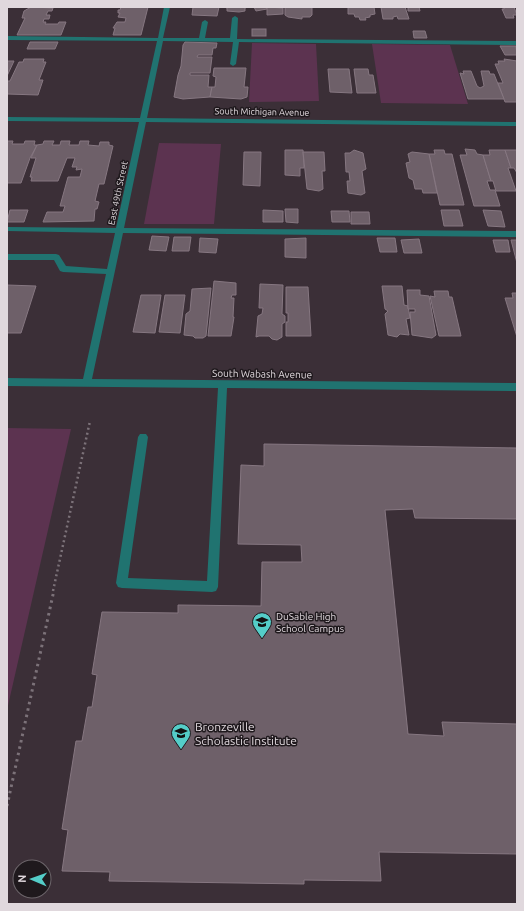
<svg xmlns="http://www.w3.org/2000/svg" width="524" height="911" font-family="Ubuntu,sans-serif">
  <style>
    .green { fill: #5c3350 }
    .building { fill: #6e6069; stroke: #867781 }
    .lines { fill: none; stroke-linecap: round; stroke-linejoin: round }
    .path-far1 { stroke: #7c7279; stroke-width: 2.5; stroke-dasharray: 2 3; stroke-linecap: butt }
    .path { stroke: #7c7279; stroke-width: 3; stroke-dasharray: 2.5 4; stroke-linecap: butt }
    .minor { fill: #207370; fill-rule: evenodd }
    .labels { text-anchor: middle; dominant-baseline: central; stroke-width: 3; stroke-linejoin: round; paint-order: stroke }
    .far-street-label { font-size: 9px; fill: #e0d8dd; stroke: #1f191d }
    .street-label { font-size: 10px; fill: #e0d8dd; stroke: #1f191d }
    .poi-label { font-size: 10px; fill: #e0d8dd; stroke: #1f191d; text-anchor: start }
    .near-poi-label { font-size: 12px; fill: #e0d8dd; stroke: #1f191d; text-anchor: start }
  </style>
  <rect width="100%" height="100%" fill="#3b2f37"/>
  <g class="green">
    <polygon points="252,43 316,44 319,101 249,102"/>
    <polygon points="372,44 450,45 468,104 381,103"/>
    <polygon points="159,143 221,144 214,224 144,224"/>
    <polygon points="7,428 71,429 7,710"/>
  </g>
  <g class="building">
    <polygon points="31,7 53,8 52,11 48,11 46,15 50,15 49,19 44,19 43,22 46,22 45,24 58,24 59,22 66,22 61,35 17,35 25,18 22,18 24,11"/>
    <polygon points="121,7 148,7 141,35 113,35 115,28 113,28 117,22 125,22 126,18 118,17 120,13 118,13 118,10 120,10"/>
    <polygon points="193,7 219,7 217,16 192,15"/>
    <polygon points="224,7 248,7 245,8 245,11 239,12 227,11 227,8"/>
    <polygon points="254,7 267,7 267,9 256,11"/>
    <polygon points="267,7 283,8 283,14 267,15"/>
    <polygon points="285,7 312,7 312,15 310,17 302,17 302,19 288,17 285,15"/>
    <polygon points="348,7 374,7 375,14 370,15 370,17 365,18 366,20 360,20 359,17 355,17 354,14 348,14"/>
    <polygon points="381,7 405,7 409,19 398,19 397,16 393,17 393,19 383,19"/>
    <polygon points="408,7 419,7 420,11 408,11"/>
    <polygon points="504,7 514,7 517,15 513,15 514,18 506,18 502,9 504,9"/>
    <rect x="252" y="29" width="14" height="7"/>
    <polygon points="413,31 425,31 427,38 414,38"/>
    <polygon points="30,42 58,42 55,49 27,49"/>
    <polygon points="185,42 217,43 216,48 213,48 212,55 198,55 197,57 212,57 210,73 190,73 190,75 209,75 208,87 212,87 210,97 183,99 174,97 178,75 181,66 183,45"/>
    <polygon points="500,46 516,46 517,55 505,55"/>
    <polygon points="24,59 44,59 43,62 46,62 39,80 43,80 38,95 7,94 7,81 10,81 19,62 23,62"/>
    <polygon points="504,59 517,61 517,102 505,102 498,83 503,83 495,64 499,64 498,61 505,61"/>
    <polygon points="7,61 14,61 7,76"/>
    <polygon points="214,68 246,68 244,87 248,87 247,97 241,99 210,97 212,87 215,87 216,77 213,76"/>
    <polygon points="328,69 349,69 352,93 330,92"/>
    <polygon points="354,69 368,69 369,75 373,75 376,93 357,93"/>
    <polygon points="463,71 471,71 477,86 480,88 484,86 481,71 489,71 490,74 494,74 504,99 468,99 460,73 464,74"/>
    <polygon points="7,141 13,141 12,144 24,144 25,141 35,141 34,145 37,145 30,158 21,183 7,183"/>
    <polygon points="44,141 54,141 52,145 60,145 61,141 70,141 69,145 79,145 80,141 89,141 88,145 99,146 100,142 109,142 109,145 113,146 104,184 99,184 95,201 99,202 97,209 95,209 94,221 43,222 47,212 63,212 65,206 60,206 68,177 80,177 82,169 76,170 77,167 72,167 75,158 67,158 58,181 31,181 32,177 30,177 36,158 31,158 37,145 43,144"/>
    <polygon points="465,149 475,150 477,154 483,155 491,181 487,181 490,190 495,190 500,206 474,206 460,155 467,155"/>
    <polygon points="285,150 303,150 304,168 300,168 300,176 285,175"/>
    <polygon points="354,150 363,153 366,169 362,171 365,193 361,195 348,193 347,181 350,181 349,172 346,172 345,153 350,153"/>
    <polygon points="434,150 444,150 445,154 452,154 464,205 440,205 429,154 435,154"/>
    <polygon points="489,150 505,150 511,168 508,168 516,191 496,191 493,181 491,181 483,155 490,155"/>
    <polygon points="505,150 517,150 517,173 514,168 511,168"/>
    <polygon points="244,152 261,152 260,186 243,185"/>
    <polygon points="303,152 324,152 325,171 322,171 323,189 319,191 307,189"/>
    <polygon points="412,152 429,154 437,193 423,193 422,189 415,189 413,180 409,178 406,163 410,162 408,154"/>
    <polygon points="285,209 298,209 298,223 286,222"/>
    <polygon points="10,210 28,210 24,222 7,222"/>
    <polygon points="263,210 283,211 283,222 263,222"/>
    <polygon points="441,210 459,210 463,226 444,226"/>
    <polygon points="483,210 501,211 505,227 488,226"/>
    <polygon points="331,211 349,211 350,222 332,222"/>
    <polygon points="351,212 369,212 370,224 351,224"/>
    <polygon points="152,236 169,237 166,251 149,250"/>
    <polygon points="174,237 191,237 189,251 172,251"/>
    <polygon points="200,238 218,239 216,253 199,252"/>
    <polygon points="306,238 306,258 285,257 285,239"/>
    <polygon points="377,238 395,238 397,252 380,252"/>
    <polygon points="419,239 422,253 404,253 401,240"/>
    <polygon points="493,240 508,240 510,252 496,252"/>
    <polygon points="511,240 517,240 517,263"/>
    <polygon points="214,281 236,283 236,295 232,295 231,298 234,298 233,317 234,317 231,336 208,336"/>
    <polygon points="260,284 283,285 282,314 285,316 285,322 282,324 282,337 277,340 272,339 269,336 259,336 256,337 258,316 262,314 263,308 259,308"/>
    <polygon points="7,285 36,286 21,333 7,333"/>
    <polygon points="382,286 402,286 404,305 408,306 410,318 406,319 409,335 400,334 397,337 388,335 385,314 388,311 385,309"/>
    <polygon points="286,287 308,287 311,336 286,336 286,322 288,322 288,313 286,313"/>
    <polygon points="211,288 206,336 203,338 195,338 193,336 184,335 186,314 190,311 192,289"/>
    <polygon points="407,290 420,290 420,295 429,296 436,335 432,338 412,335 410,312 415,312 415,309 408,309"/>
    <polygon points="434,291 448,291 449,297 452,297 461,336 439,336 430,296 435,297"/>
    <polygon points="512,293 517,293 517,337 505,298 513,298"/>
    <polygon points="141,295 161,295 155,333 133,332"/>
    <polygon points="165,295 185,295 180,333 159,332"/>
    <polygon points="264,444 517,448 517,519 415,518 413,509 385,510 408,734 444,736 442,722 517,724 517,854 379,852 381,881 304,880 304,884 109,881 110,872 62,871 68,830 62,829 76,741 82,741 88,707 92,707 97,675 92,674 102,612 178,613 178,605 261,606 262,562 302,562 301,545 238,544 241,465 264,466"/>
  </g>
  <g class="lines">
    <polyline class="path-far1" points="53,591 90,421"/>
    <polyline class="path" points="7,806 54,590"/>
    <polygon class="minor" points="164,7 170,7 163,38 199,38 202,22 205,20 208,22 205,38 230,38 232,18 235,16 238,18 237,39 517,41 517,45 239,42 236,64 233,66 230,64 233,42 163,41 147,118 517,122 517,126 146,122 124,228 517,231 517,237 123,233 92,379 517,383 517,391 227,388 218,587 216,591 212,592 122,588 118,587 116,583 138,437 140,434 146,434 148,437 128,578 207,581 218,388 7,386 7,378 83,379 106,274 63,272 60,271 54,260 7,260 7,254 56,254 59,255 66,266 107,269 115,233 7,231 7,227 116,228 139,122 7,121 7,117 140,118 157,41 7,40 7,36 158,38"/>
  </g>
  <defs>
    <g id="school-pin" transform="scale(1)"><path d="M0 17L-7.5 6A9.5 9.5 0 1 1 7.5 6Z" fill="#54cdc8" stroke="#1f191d"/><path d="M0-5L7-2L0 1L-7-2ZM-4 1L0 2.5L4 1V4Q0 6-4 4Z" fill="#111"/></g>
  </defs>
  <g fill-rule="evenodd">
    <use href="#school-pin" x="262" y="622"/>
    <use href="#school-pin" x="181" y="733"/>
  </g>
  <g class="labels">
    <g class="far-street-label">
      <text transform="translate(262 112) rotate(1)">South Michigan Avenue</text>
      <text transform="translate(118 193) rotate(-78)">East 49th Street</text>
    </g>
    <g class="street-label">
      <text transform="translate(262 374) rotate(1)">South Wabash Avenue</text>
    </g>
    <g class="poi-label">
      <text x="276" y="616">DuSable High<tspan x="276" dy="12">School Campus</tspan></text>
    </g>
    <g class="near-poi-label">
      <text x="195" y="726">Bronzeville<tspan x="195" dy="14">Scholastic Institute</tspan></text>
    </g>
  </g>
  <rect width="524" height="911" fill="none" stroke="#e0d8dd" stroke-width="16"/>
  <g transform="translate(32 879) rotate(272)"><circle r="19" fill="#1f191d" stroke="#6c656a"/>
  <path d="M0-3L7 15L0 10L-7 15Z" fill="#54cdc8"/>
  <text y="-6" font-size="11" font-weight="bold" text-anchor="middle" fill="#e0d8dd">N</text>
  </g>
</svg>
